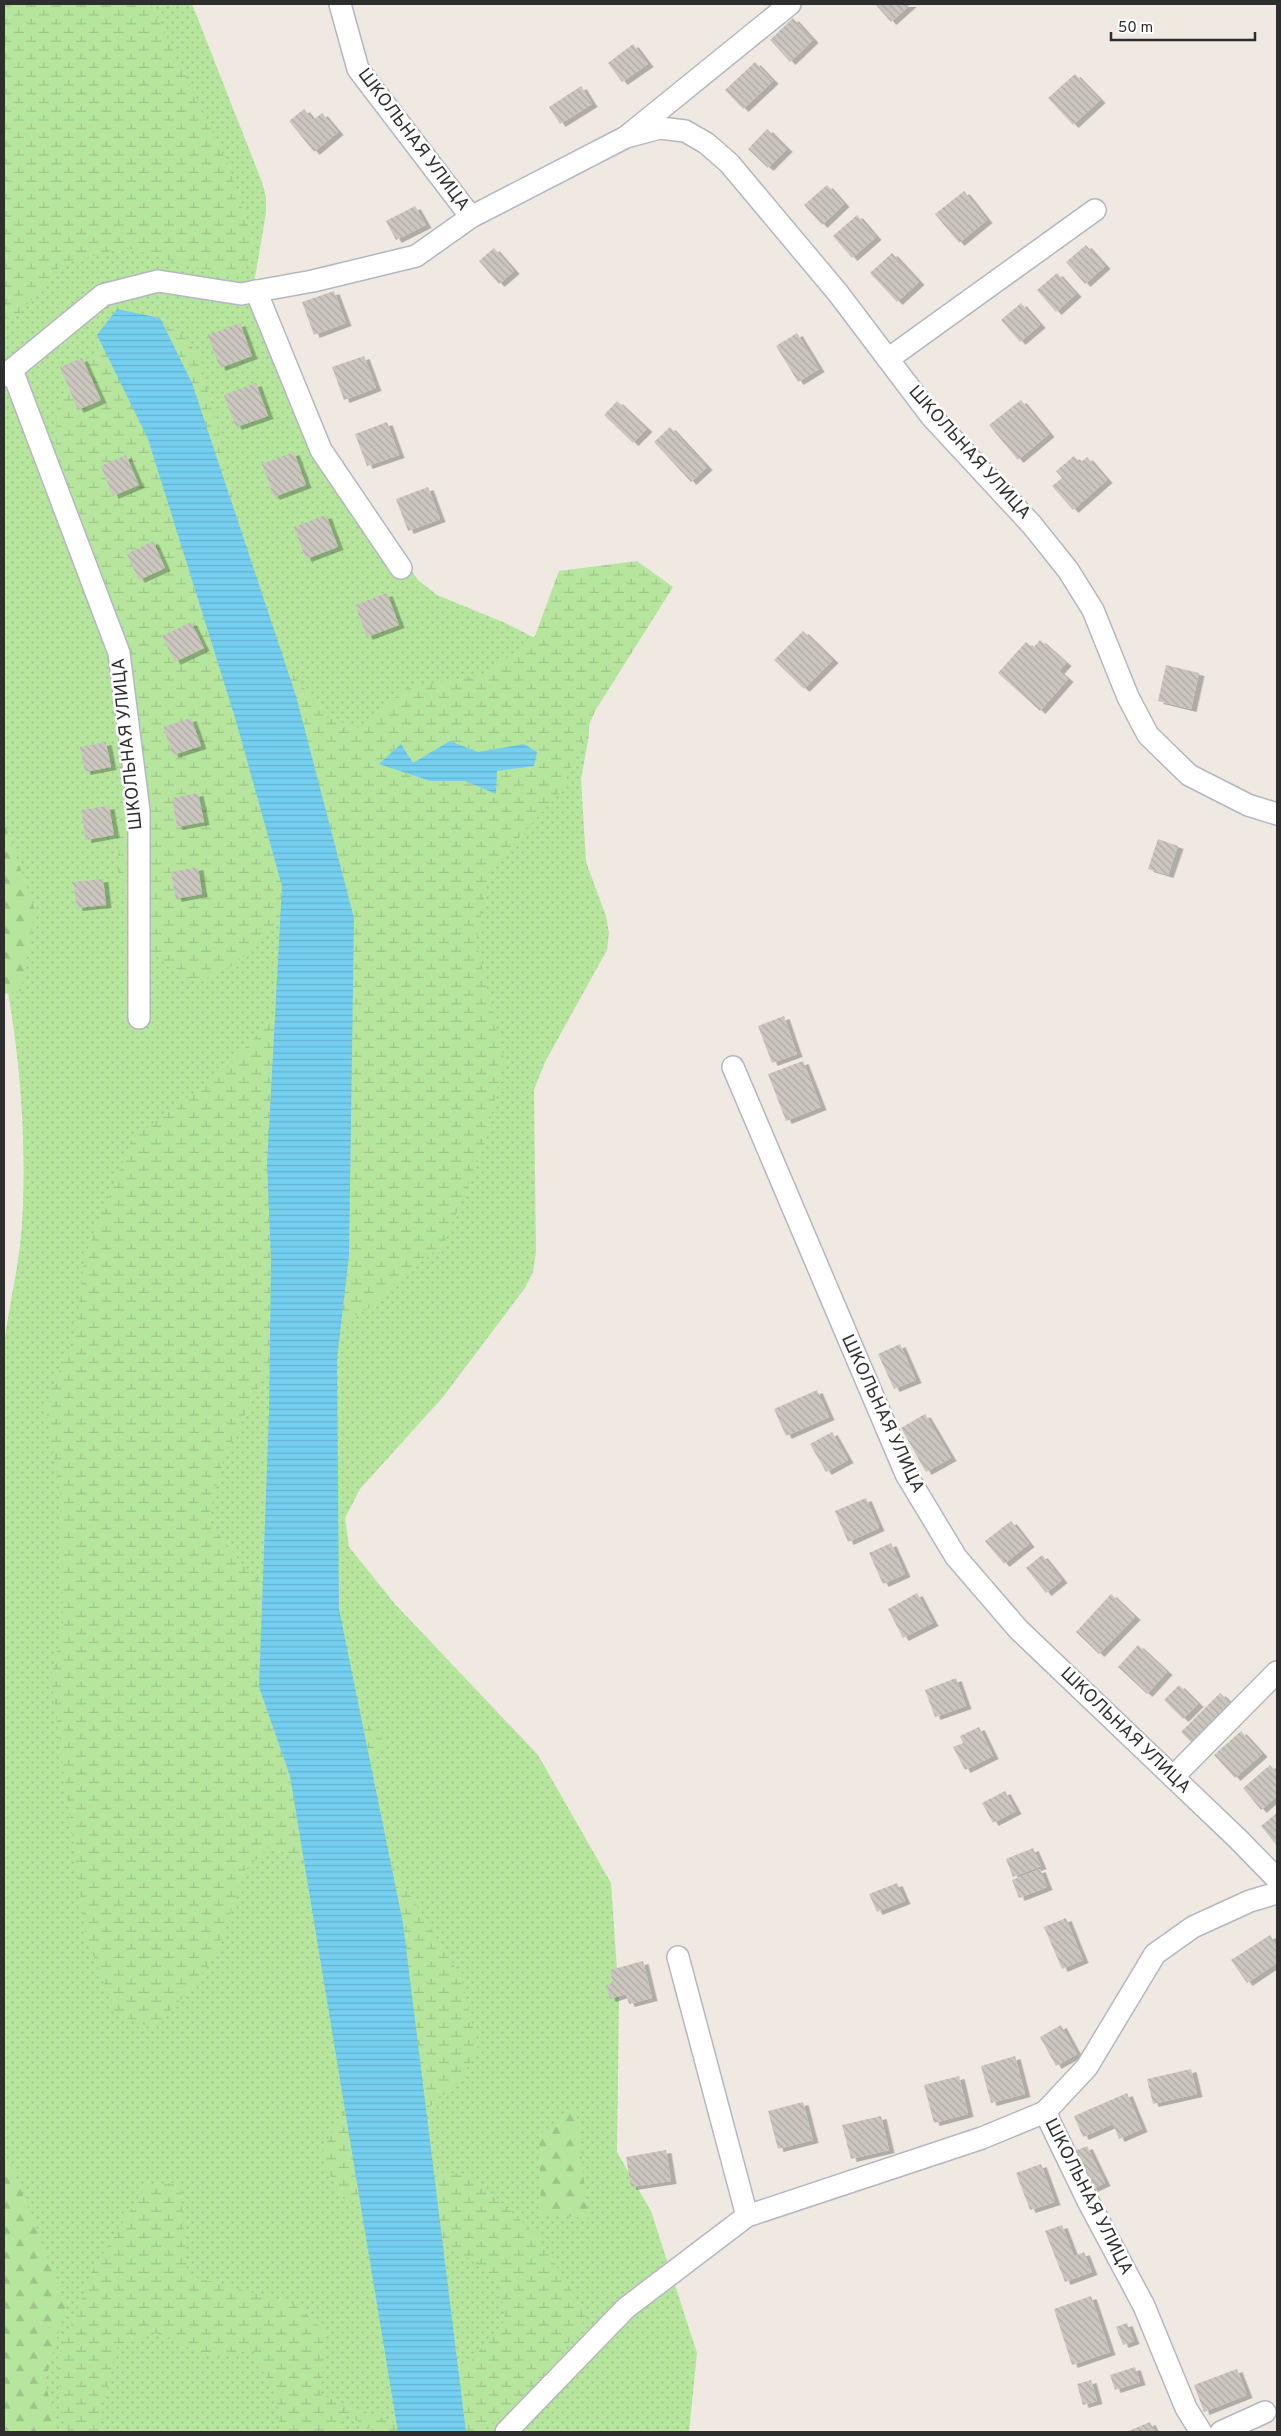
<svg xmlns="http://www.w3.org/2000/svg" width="1281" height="2436" font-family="Overpass,sans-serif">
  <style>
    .green { fill: url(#green-dots) }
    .forest { fill: url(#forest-firs) }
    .wetland { fill: url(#wetland-marsh); fill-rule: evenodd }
    .water { fill: url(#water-rules) }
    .building { fill: url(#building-back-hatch); filter: url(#shadow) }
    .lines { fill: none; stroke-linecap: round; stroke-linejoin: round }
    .minor-casing { stroke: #b4b7c1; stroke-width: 24 }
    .minor { stroke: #fff; stroke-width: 21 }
    .labels { text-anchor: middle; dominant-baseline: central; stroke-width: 5; stroke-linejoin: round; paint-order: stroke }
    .street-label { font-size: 18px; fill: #2e2e2e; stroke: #fff }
  </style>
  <defs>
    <pattern id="green-dots" width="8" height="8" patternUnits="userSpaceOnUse" patternTransform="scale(1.25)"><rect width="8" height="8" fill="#b6e59e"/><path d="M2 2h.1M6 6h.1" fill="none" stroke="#9dc588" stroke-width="1.8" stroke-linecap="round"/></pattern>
    <pattern id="forest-firs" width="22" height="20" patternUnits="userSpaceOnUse" patternTransform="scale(1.25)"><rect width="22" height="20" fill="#b6e59e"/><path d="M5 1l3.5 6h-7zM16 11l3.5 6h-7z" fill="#9dc588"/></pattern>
    <pattern id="wetland-marsh" width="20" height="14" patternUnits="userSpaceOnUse" patternTransform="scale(1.25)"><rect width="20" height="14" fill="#b6e59e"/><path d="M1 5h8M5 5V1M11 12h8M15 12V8" fill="none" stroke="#9dc588"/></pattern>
    <pattern id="water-rules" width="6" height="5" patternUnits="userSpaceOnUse" patternTransform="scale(1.25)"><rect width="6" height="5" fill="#75cff0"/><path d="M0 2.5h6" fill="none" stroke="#66b2ce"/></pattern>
    <pattern id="building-back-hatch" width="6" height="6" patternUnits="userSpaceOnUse" patternTransform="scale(1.25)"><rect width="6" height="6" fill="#cbc7bf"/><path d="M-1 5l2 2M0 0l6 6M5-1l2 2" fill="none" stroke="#afaba4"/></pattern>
    <filter id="shadow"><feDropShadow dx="5.5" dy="3" stdDeviation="0" flood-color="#0004"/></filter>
  </defs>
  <rect width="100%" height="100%" fill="#efe9e1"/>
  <path class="green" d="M4,4H192L262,182L266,197V213L251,301L353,487L418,580L437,595L503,622L537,639L589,714V735L581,779L586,862L606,916L609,933L607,950L545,1062L534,1090L536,1253L533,1272L525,1288L443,1397L360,1489L345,1518L349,1547L395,1604L538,1755L611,1883L619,1999L617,2152L651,2211L697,2353L689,2432H50L4,2325V1342C10,1303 19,1264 22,1225C27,1140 20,1053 4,970Z"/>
  <g class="forest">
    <polygon points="4,822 35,910 21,991 4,994"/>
    <polygon points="576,2108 588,2218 541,2214 539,2135"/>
    <polygon points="4,2160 13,2170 66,2304 45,2382 58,2432 4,2432"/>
  </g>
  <g class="wetland">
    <polygon points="4,4 151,4 230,169 255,247 239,277 190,266 124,247 62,265 18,315 4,318"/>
    <path d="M177,328L199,356L218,430L242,544L288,668L328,718L363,729L404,689L486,674L535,636L559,571L637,561L673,587L595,711L561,791L490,870L476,941L504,1060L485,1144L444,1243L363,1312L274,1357L224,1456L208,1521L248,1571L334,1645L356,1713L384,1741L367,1772L362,1818L461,1977L478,2050L458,2083L380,2148L406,2171L471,2174L538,2237L587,2315L545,2379L481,2432H375L346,2414L337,2432H281L276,2394L252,2349L215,2359L156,2333L116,2348L98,2432H69L63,2416L57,2360L94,2268L146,2186L180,2182L187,2275L297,2305L326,2333L321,2395L400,2425L448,2389L505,2320L499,2280L427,2229L342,2198L320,2155L346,2107L417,2033L401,1999L305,1863L271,1846L245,1870L218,1950L195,1985L153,2028L116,2014L86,1937L51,1677L63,1626L60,1493L45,1405L77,1329L84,1258L132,1139L226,1069L284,1006L292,909L236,964L196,983L137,943L118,871L121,784L109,653L65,545L56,470L57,405L77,369L113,338L137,332ZM450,741L478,752L524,744L534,766L497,771L496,794L465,781H430L379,763L401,744L413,763Z"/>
  </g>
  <g class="water">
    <polygon points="117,309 160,318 192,383 296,696 354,918 349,1256 337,1359 339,1609 403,1923 466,2432 398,2432 290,1776 259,1687 269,1412 271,1260 267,1165 282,886 236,721 148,439 97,335"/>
    <polygon points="450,741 478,752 524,744 537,752 534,766 497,771 496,794 465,781 430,781 379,764 401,744 413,763"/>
  </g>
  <g class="building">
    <polygon points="875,4 911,4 891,22"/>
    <polygon points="793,18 813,40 790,62 770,40"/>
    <polygon points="633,44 648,64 622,82 608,63"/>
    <polygon points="755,62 773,81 743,109 725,90"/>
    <polygon points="1075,74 1100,100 1073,125 1048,98"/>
    <polygon points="581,86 592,104 560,124 549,107"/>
    <polygon points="304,109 313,120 322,113 338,132 314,152 289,121"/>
    <polygon points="767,129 787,149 768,168 748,149"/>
    <polygon points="827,185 844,204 822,225 804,205"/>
    <polygon points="964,191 987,220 959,243 935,214"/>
    <polygon points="415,206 426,225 396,240 386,221"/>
    <polygon points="857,215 876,237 852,258 833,236"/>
    <polygon points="1086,245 1105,266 1085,284 1066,262"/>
    <polygon points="494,248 514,271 499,284 479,261"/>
    <polygon points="892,253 919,282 897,302 870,273"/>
    <polygon points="1057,273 1076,294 1056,312 1037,290"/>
    <polygon points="334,291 346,323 314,335 302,302"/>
    <polygon points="1021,303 1040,325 1020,342 1001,320"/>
    <polygon points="240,323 252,356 220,368 208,335"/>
    <polygon points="797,333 819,369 798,382 776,346"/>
    <polygon points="364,356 376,388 344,400 332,367"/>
    <polygon points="82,358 101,400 78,410 60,367"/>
    <polygon points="256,383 268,416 236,427 224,395"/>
    <polygon points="1021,400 1049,434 1018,460 989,425"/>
    <polygon points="617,401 647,429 633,443 604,415"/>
    <polygon points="387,422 399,455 367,466 355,434"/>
    <polygon points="670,427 707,467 691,482 654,442"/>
    <polygon points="294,452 306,485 274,497 262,464"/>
    <polygon points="126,455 139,485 113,496 101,466"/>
    <polygon points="1074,456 1080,463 1087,457 1107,480 1073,510 1052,486 1062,478 1056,471"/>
    <polygon points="428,487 440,519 408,531 396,499"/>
    <polygon points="326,515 338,547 306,559 294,527"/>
    <polygon points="153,541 165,568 139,580 127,554"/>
    <polygon points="387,593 399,625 367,637 355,605"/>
    <polygon points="191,622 204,648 175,662 162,636"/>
    <polygon points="803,631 833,660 804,689 774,660"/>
    <polygon points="1040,640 1066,663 1059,671 1068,679 1040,711 998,673 1026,642 1033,648"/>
    <polygon points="1166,665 1199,673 1191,709 1158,701"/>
    <polygon points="191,718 201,746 173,755 163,727"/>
    <polygon points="106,742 111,767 85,772 80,747"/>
    <polygon points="198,793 204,822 177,827 172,798"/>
    <polygon points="109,806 114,835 86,840 81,810"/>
    <polygon points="1158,839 1178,846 1168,875 1148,869"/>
    <polygon points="198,867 202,894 176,899 171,872"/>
    <polygon points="103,879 106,905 77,908 73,882"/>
    <polygon points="784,1016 797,1054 772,1063 758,1026"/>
    <polygon points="803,1061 821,1107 786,1121 768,1074"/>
    <polygon points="900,1344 916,1380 894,1389 878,1354"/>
    <polygon points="817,1390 829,1417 786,1436 774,1409"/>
    <polygon points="925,1414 951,1458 926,1472 901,1428"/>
    <polygon points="832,1432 848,1460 826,1472 810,1444"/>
    <polygon points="866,1498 879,1528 848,1542 835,1511"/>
    <polygon points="1011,1521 1029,1544 1004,1564 985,1541"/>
    <polygon points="891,1543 905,1574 883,1584 869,1553"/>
    <polygon points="1042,1555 1062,1580 1046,1593 1026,1568"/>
    <polygon points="917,1593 933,1623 903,1638 888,1609"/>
    <polygon points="1111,1594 1135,1617 1099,1654 1076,1632"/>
    <polygon points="1138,1645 1167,1672 1147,1694 1118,1667"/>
    <polygon points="956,1678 966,1706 935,1717 925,1690"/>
    <polygon points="1179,1685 1198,1704 1183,1719 1164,1700"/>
    <polygon points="1220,1693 1233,1706 1194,1745 1181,1732"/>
    <polygon points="979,1727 993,1756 965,1770 953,1747 963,1743 960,1736"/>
    <polygon points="1241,1731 1262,1754 1235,1778 1214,1755"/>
    <polygon points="1270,1765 1277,1773 1277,1796 1261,1810 1243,1788"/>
    <polygon points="1005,1791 1016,1811 993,1823 982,1803"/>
    <polygon points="1277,1813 1277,1846 1261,1826"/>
    <polygon points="1033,1848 1041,1866 1013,1877 1006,1859"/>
    <polygon points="1040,1869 1047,1887 1019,1898 1012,1880"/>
    <polygon points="897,1883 905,1901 877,1912 869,1894"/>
    <polygon points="1066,1918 1083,1960 1062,1969 1044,1927"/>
    <polygon points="1270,1935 1277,1947 1277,1963 1247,1983 1231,1960"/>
    <polygon points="643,1961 652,1998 629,2004 626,1994 610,1999 606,1985 613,1983 610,1970"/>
    <polygon points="1061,2025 1077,2054 1056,2066 1040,2037"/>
    <polygon points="1015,2056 1025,2094 991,2103 981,2066"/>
    <polygon points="1191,2069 1197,2094 1153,2104 1147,2079"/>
    <polygon points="959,2076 968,2114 934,2123 924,2085"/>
    <polygon points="1127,2093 1142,2129 1119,2139 1113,2124 1083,2137 1074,2116"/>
    <polygon points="803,2102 813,2140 778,2149 768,2111"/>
    <polygon points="881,2116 889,2150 851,2159 842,2125"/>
    <polygon points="1087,2146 1105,2183 1092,2189 1075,2151"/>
    <polygon points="666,2150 671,2181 631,2187 626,2157"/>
    <polygon points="1041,2164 1055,2202 1030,2210 1016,2173"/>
    <polygon points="1062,2225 1074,2256 1084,2252 1092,2272 1065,2282 1045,2231"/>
    <polygon points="1091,2296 1110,2352 1072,2365 1054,2309"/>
    <polygon points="1127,2323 1134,2341 1123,2345 1116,2327"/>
    <polygon points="1135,2367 1140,2382 1115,2390 1110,2375"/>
    <polygon points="1237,2369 1247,2395 1204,2412 1194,2385"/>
    <polygon points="1091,2380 1097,2401 1083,2405 1077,2384"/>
    <polygon points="1150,2422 1155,2432 1126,2432"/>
  </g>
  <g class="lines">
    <g class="minor-casing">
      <g id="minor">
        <polyline points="340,4 358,69 471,217"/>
        <polyline points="626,137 660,128 685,131 706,143 729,163 838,293 931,416 1032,525 1068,570 1093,610 1128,697 1148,735 1189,775 1248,805 1277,814"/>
        <polyline points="256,291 321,450 401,568"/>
        <polyline points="888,359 1095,210"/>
        <polyline points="12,370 119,653 139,811 139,1018"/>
        <polyline points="4,376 103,295 158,281 241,294 313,281 416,256 471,217 626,137 790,4"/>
        <polyline points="733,1067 906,1474 956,1557 1018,1629 1238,1839 1277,1879"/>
        <polyline points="1173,1777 1277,1672"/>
        <polyline points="678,1957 747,2216"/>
        <polyline points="1045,2112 1087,2067 1155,1954 1193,1927 1250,1901 1277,1893"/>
        <polyline points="506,2432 626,2308 747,2216 982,2138 1045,2112 1088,2201 1144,2306 1186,2408 1201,2432"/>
        <polyline points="1221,2432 1265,2412"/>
      </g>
    </g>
    <use href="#minor" class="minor"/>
  </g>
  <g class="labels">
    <g class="street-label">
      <text transform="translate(413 140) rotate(53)">ШКОЛЬНАЯ УЛИЦА</text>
      <text transform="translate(969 453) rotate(48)">ШКОЛЬНАЯ УЛИЦА</text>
      <text transform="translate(128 744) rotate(-96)">ШКОЛЬНАЯ УЛИЦА</text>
      <text transform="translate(882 1414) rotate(65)">ШКОЛЬНАЯ УЛИЦА</text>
      <text transform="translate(1125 1731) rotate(44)">ШКОЛЬНАЯ УЛИЦА</text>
      <text transform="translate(1088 2197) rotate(63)">ШКОЛЬНАЯ УЛИЦА</text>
    </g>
  </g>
  <rect width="1281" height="2436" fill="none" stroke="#2e2e2e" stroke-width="10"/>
  <path d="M1111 32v8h144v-8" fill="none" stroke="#2e2e2e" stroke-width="2.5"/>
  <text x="1118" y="32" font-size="15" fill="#2e2e2e" stroke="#ffffff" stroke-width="4" paint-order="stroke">50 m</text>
</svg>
